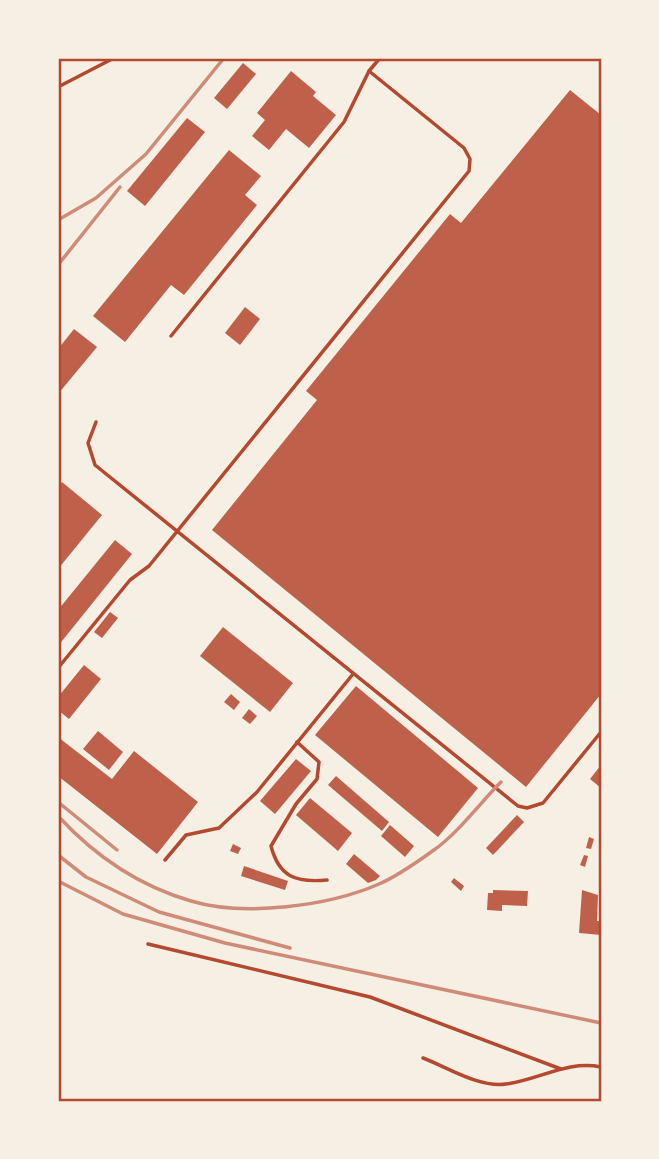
<svg xmlns="http://www.w3.org/2000/svg" width="659" height="1159" font-family="'Exo 2',sans-serif">
  <style>
    .building { fill: #bf614a }
    .lines { fill: none; stroke-linecap: round; stroke-linejoin: round }
    .service { stroke: #b5482f; stroke-width: 3.5 }
    .rail { stroke: #cf8b77; stroke-width: 3.5 }
    .neatline { fill: none; stroke: #b5482f; stroke-width: 2.5 }
  </style>
  <rect width="100%" height="100%" fill="#f6efe4"/>
  <g class="building">
    <polygon points="243,63 256,74 227,109 214,98"/>
    <polygon points="291,71 316,92 313,96 336,115 309,148 286,129 269,150 252,136 265,120 257,113"/>
    <polygon points="570,90 601,115 601,694 526,787 212,530 317,400 306,391 450,214 461,223"/>
    <polygon points="187,118 205,132 145,206 127,191"/>
    <polygon points="229,150 261,176 245,195 257,205 184,295 171,285 125,342 93,316"/>
    <polygon points="245,307 260,319 240,345 225,333"/>
    <polygon points="74,329 97,347 58,394 58,349"/>
    <polygon points="62,482 102,515 58,569 58,487"/>
    <polygon points="115,540 132,554 58,646 58,610"/>
    <polygon points="110,612 118,618 102,638 94,632"/>
    <polygon points="223,627 293,683 270,712 200,656"/>
    <polygon points="84,665 101,679 69,719 58,710 58,697"/>
    <polygon points="356,686 478,788 438,837 315,735"/>
    <polygon points="231,694 240,702 234,710 224,702"/>
    <polygon points="249,709 257,716 250,724 242,718"/>
    <polygon points="98,731 123,752 109,770 83,749"/>
    <polygon points="58,737 112,779 134,751 198,802 157,854 58,776"/>
    <polygon points="296,759 311,771 275,814 260,801"/>
    <polygon points="601,765 601,788 590,779"/>
    <polygon points="336,776 389,822 382,831 328,785"/>
    <polygon points="310,798 352,833 338,851 296,815"/>
    <polygon points="517,815 524,822 493,855 486,848"/>
    <polygon points="390,825 414,846 405,857 381,836"/>
    <polygon points="589,837 594,839 591,849 586,848"/>
    <polygon points="233,844 241,848 238,854 230,851"/>
    <polygon points="354,854 380,876 376,880 368,883 346,864"/>
    <polygon points="584,855 588,856 585,867 580,865"/>
    <polygon points="244,866 288,881 285,890 241,876"/>
    <polygon points="454,878 464,886 461,891 451,882"/>
    <polygon points="493,890 528,891 527,906 502,905 502,911 487,910 488,893 493,893"/>
    <polygon points="582,890 598,895 597,921 601,921 601,935 579,933"/>
  </g>
  <g class="lines">
    <g class="service">
      <polyline points="58,87 114,58"/>
      <polyline points="171,336 344,122 369,71 380,58"/>
      <polyline points="96,422 88,443 95,465 518,806 527,808 543,803 601,732"/>
      <polyline points="58,668 130,580 149,566 469,171 470,159 464,148 369,71"/>
      <path d="M297,742L319,762L317,779L296,804L271,846C279,877 296,883 327,880"/>
      <polyline points="165,860 186,835 219,828 257,792 353,674"/>
      <polyline points="148,944 370,997 561,1069"/>
      <path d="M423,1058C447,1067 479,1088 506,1084C539,1080 567,1060 601,1067"/>
    </g>
    <g class="rail">
      <polyline points="58,220 96,198 146,154 224,58"/>
      <polyline points="58,265 120,187"/>
      <polyline points="58,802 117,850"/>
      <path d="M58,816C94,855 139,886 191,901C244,917 329,906 379,884C398,876 417,862 434,850C458,833 479,804 501,782"/>
      <polyline points="58,855 86,877 159,912 290,948"/>
      <polyline points="58,881 123,914 225,943 601,1023"/>
    </g>
  </g>
  <rect width="659" height="1159" fill="none" stroke="#f6efe4" stroke-width="119"/>
  <rect x="60" y="60" width="540" height="1040" class="neatline"/>
</svg>
